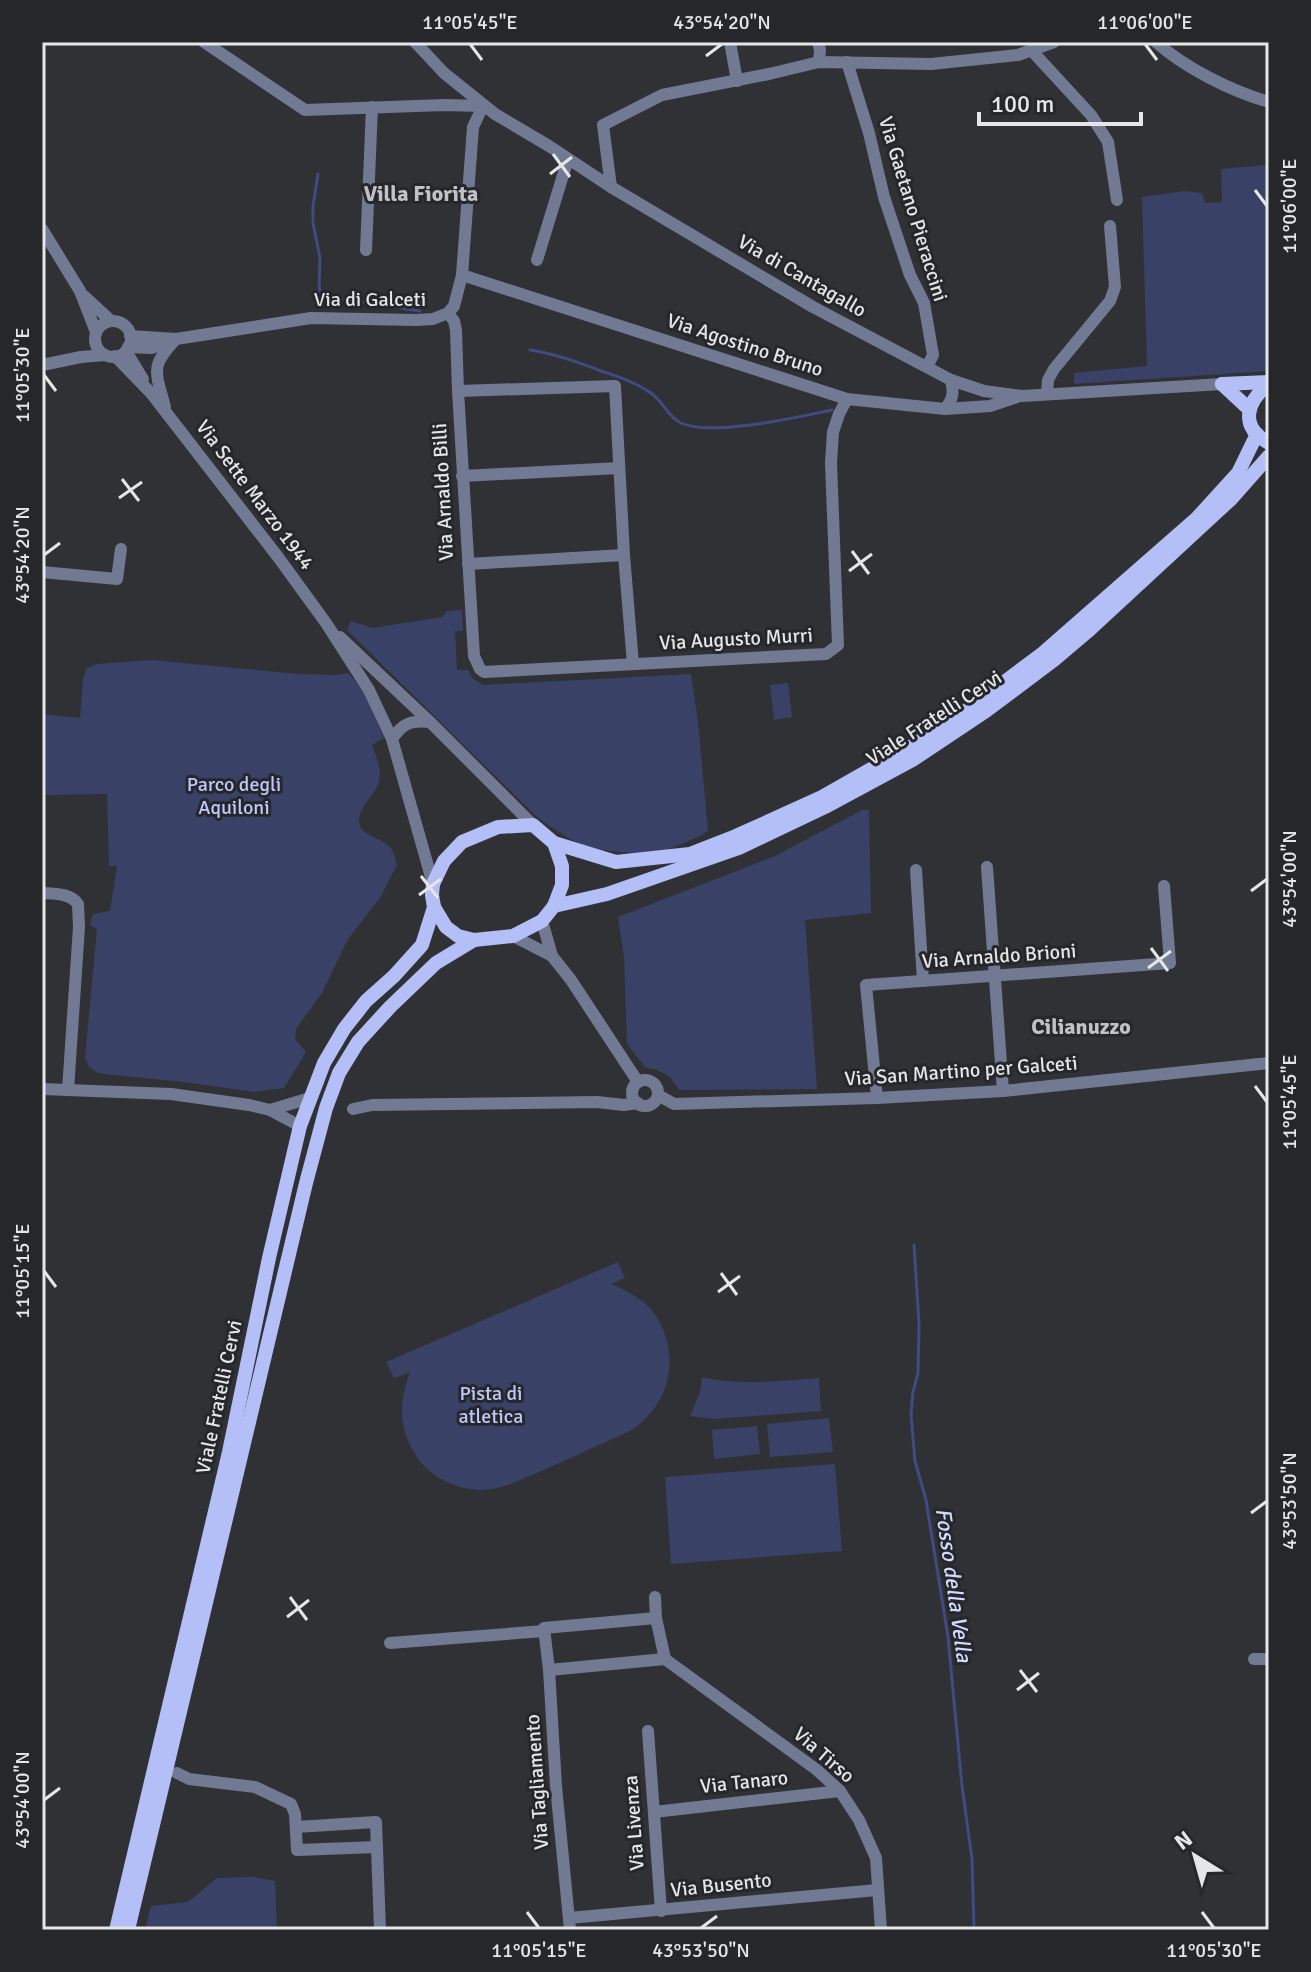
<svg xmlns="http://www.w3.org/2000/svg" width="1311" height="1972" font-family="Signika,sans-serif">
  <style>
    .green { fill: #394167 }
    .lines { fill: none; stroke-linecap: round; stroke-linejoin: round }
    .stream { stroke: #414a82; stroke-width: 3 }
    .minor { stroke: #727993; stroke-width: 12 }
    .major { stroke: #b3bff6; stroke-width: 14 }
    .ticks { fill: none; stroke: #e5e6e8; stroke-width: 3 }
    .labels { text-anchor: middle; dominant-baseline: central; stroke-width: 6; stroke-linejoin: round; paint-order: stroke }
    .street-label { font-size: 20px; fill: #e5e6e8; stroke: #26272b }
    .park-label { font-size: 20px; fill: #bdc9fd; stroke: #26272b }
    .neighbourhood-label { font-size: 22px; font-weight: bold; fill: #c0c2c6; stroke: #26272b }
    .water-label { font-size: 22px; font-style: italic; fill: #d2dbfe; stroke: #26272b }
    .neatline { fill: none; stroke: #e5e6e8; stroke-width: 3 }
    .ticks-label { font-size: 20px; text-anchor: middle; fill: #e5e6e8 }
  </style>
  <rect width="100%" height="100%" fill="#303135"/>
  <g class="green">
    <polygon points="1265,165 1269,166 1269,371 1074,384 1074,373 1147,366 1142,197 1184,191 1202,193 1205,203 1222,202 1221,169"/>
    <path d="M462,610L463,631H455L457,670H468L472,678L483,685L691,674L698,722L708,831C693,840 678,846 662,851C642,856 599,851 580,844C565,837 551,827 537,817L347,630L351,621L372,628L443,617L446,611Z"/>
    <path d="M151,660L298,674L335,675L348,673L364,692L384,738L372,745C376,756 382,768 379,781C375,797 355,808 360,826C364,836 383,839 390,847C394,852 395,859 397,865L380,898L348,939L322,993L296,1029L295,1039L306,1052L284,1088L255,1092L184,1082L113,1075L98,1073L89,1067L85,1058L97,929L90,925L93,914L110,911L117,866H109L107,794L42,795V714L80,718L83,679L87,668L97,664Z"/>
    <polygon points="788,683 792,717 774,720 770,685"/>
    <polygon points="862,810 869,810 871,913 805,920 817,1089 679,1090 670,1077 657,1070 645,1067 627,1044 624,958 618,917 775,856"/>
    <path d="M618,1262L625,1278L611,1284C628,1291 646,1300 656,1316C682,1357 669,1406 630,1431C602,1444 574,1456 546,1469C526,1477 504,1490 482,1490C457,1490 427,1476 415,1454C398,1425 399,1403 410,1372L394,1378L386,1362Z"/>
    <path d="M702,1377C740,1386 780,1381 819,1378L821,1411L714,1419L690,1416L700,1392Z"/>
    <polygon points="829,1418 833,1452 770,1457 767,1424"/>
    <polygon points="757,1426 760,1454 714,1459 712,1430"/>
    <polygon points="835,1464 842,1551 671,1564 665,1477"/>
    <polygon points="254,1877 275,1881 277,1930 145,1930 151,1906 188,1902 217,1878"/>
  </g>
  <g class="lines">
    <g class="stream">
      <polyline points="318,174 313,206 313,223 320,258 319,287 322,297 326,299 349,300 420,311"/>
      <path d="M530,350C556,354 577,362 601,371C619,377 635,382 651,393C663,401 668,417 681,423C711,437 798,417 832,410"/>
      <polyline points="914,1245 919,1324 918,1373 913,1392 911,1415 915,1461 926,1500 948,1637 962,1786 972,1859 974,1930"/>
    </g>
    <g class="minor">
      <polyline points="204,42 305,110 444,105 483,106"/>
      <polyline points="415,42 444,73 495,114 549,146 611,187 813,307 951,380 984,391 1022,396 1222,384"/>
      <polyline points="730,42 737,81"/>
      <polyline points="818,42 820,50 819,62"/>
      <path d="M1156,42C1185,68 1231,91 1269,102"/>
      <polyline points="1032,51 1091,115 1108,142 1117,200"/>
      <polyline points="847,62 869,133 884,197 910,275 924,303 933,355 927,367"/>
      <polyline points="611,187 603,125 662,95 769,74 819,62 931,64 1018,55 1054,42"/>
      <polyline points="42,229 80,291 96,332"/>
      <polyline points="366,250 372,107"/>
      <polyline points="537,260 568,159"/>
      <polyline points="462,275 847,399 945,409 990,406 1017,397"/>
      <polyline points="84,296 111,321"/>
      <polyline points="448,313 454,321 456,330 458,391 474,656 480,669 484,672 826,654 838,645 831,463 833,432 839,414 847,399"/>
      <circle cx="113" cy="339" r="18"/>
      <polyline points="130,336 176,339 311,318 416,320 433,319 448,313 454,306 462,275 473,127 483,106"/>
      <polyline points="128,347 152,348 170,341"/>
      <polyline points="126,351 143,379"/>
      <polyline points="115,356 151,393 278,557 326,623 369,690 392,739 433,884"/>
      <polyline points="42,365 81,357 105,355"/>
      <polyline points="458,391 615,386 624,555 633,664"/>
      <polyline points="1047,394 1048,380 1054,369 1110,301 1115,287 1110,226"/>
      <path d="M165,407C156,372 149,367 176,339"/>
      <path d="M945,409C953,399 954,393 951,380"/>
      <polyline points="462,476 619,468"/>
      <polyline points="468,564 624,555"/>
      <polyline points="42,572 117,579 121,549"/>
      <polyline points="340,637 430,722 533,825"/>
      <path d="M392,739C403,723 411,720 430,722"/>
      <polyline points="987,867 1003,1091"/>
      <polyline points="916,870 923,981"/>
      <path d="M42,893C55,894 70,893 78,904L79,927L68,1090"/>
      <polyline points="542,921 552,956 571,980 638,1082"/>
      <polyline points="513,936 552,956"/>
      <circle cx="645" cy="1093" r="13"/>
      <polyline points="42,1089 171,1094 249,1105 270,1110 300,1126"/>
      <polyline points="658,1095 674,1104 877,1098 1003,1091 1269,1063"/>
      <polyline points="877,1098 866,985 1170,963 1164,886"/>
      <polyline points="353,1109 372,1105 597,1102 624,1105 638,1103"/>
      <polyline points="270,1110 310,1098"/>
      <polyline points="655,1597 656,1618"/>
      <polyline points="390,1643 544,1631"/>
      <polyline points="665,1659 817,1770 840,1791 859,1820 876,1858 881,1930"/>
      <polyline points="1254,1659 1269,1659"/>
      <polyline points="549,1670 665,1659"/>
      <polyline points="648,1731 661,1911"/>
      <polyline points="177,1773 189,1779 255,1787 291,1804 295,1814 297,1850 377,1847"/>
      <polyline points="654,1812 840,1791"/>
      <polyline points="296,1827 376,1822 380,1930"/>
      <polyline points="569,1918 877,1890"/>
      <polyline points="570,1930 556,1786 549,1670 544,1628 656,1618 665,1659"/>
    </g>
    <g class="major">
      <polyline points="1222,384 1269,382"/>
      <polyline points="1222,384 1249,409"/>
      <path d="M1269,384C1246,402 1239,427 1269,443"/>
      <polygon points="533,825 554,843 562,866 562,885 554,906 542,921 513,936 474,940 458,936 446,927 434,907 432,895 433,884 444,861 462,842 498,827"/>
      <polyline points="554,843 616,862 690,854 736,836 820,798 917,743 974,705 1043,653 1197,518 1238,473 1257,434"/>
      <polyline points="554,906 607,894 739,848 825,807 914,759 986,711 1054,660 1087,632 1231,499 1269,456"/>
      <polyline points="116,1930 229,1452 269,1258 300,1126 324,1063 344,1029 366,1001 394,976 422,945 434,907"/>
      <polyline points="128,1930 306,1183 326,1108 339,1073 358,1042 390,1007 436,963 474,940"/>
    </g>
  </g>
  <path class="ticks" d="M470,44L482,60M1145,44L1157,60M706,56L722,44M553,154L570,177M550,174L572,157M1255,190L1267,206M44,375L56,391M122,479L139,501M119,498L142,482M852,551L869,574M44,555L60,543M849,571L872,554M421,876L438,898M1251,891L1267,879M419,895L441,879M1151,948L1168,971M1148,968L1171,951M1255,1086L1267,1102M44,1271L56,1287M721,1273L737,1295M718,1292L740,1276M1251,1513L1267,1501M290,1597L307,1620M287,1617L309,1600M1020,1670L1037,1692M1017,1690L1039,1673M44,1800L60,1788M527,1912L539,1928M1202,1912L1214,1928M701,1928L717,1916"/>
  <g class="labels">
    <g class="street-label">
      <text transform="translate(913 209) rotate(73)">Via Gaetano Pieraccini</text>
      <text transform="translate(802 276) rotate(30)">Via di Cantagallo</text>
      <text x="370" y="299">Via di Galceti</text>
      <text transform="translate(745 345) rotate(18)">Via Agostino Bruno</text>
      <text transform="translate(443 492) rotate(-93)">Via Arnaldo Billi</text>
      <text transform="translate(255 495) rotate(53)">Via Sette Marzo 1944</text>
      <text transform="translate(736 639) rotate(-3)">Via Augusto Murri</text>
      <text transform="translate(934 718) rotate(-33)">Viale Fratelli Cervi</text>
      <text transform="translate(999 956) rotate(-4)">Via Arnaldo Brioni</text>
      <text transform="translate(961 1071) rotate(-4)">Via San Martino per Galceti</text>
      <text transform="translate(219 1397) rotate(-78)">Viale Fratelli Cervi</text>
      <text transform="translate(824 1755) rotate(41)">Via Tirso</text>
      <text transform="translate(537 1782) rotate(-94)">Via Tagliamento</text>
      <text transform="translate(744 1782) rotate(-6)">Via Tanaro</text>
      <text transform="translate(634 1823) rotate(-94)">Via Livenza</text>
      <text transform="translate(721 1885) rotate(-6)">Via Busento</text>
    </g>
    <g class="park-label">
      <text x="234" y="784">Parco degli<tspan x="234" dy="23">Aquiloni</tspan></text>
      <text x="491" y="1393">Pista di<tspan x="491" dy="23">atletica</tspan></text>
    </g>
    <g class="neighbourhood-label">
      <text x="421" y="193">Villa Fiorita</text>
      <text x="1081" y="1026">Cilianuzzo</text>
    </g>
    <g class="water-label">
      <text transform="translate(954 1585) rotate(82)">Fosso della Vella</text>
    </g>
  </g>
  <rect width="1311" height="1972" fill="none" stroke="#26272b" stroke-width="88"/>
  <g transform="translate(1195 1856) rotate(323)" stroke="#26272b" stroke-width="6" paint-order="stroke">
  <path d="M0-6L14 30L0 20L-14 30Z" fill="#e5e6e8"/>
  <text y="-12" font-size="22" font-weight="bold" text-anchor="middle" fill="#e5e6e8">N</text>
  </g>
  <path d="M979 112v12h162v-12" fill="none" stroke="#e5e6e8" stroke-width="4"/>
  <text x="991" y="112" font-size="24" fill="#e5e6e8" stroke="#26272b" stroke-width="6" paint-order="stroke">100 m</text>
  <rect x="44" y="44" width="1223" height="1884" class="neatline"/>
  <g class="ticks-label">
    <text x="470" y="29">11°05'45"E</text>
    <text x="722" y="29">43°54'20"N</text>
    <text x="1145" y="29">11°06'00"E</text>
    <text transform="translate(1289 206) rotate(-90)" y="7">11°06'00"E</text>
    <text transform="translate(22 375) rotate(-90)" y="7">11°05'30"E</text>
    <text transform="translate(22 555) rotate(-90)" y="7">43°54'20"N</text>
    <text transform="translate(1289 879) rotate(-90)" y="7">43°54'00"N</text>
    <text transform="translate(1289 1102) rotate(-90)" y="7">11°05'45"E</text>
    <text transform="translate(22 1271) rotate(-90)" y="7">11°05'15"E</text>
    <text transform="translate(1289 1501) rotate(-90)" y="7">43°53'50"N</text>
    <text transform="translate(22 1800) rotate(-90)" y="7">43°54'00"N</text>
    <text x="539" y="1957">11°05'15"E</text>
    <text x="701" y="1957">43°53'50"N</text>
    <text x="1214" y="1957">11°05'30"E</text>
  </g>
</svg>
